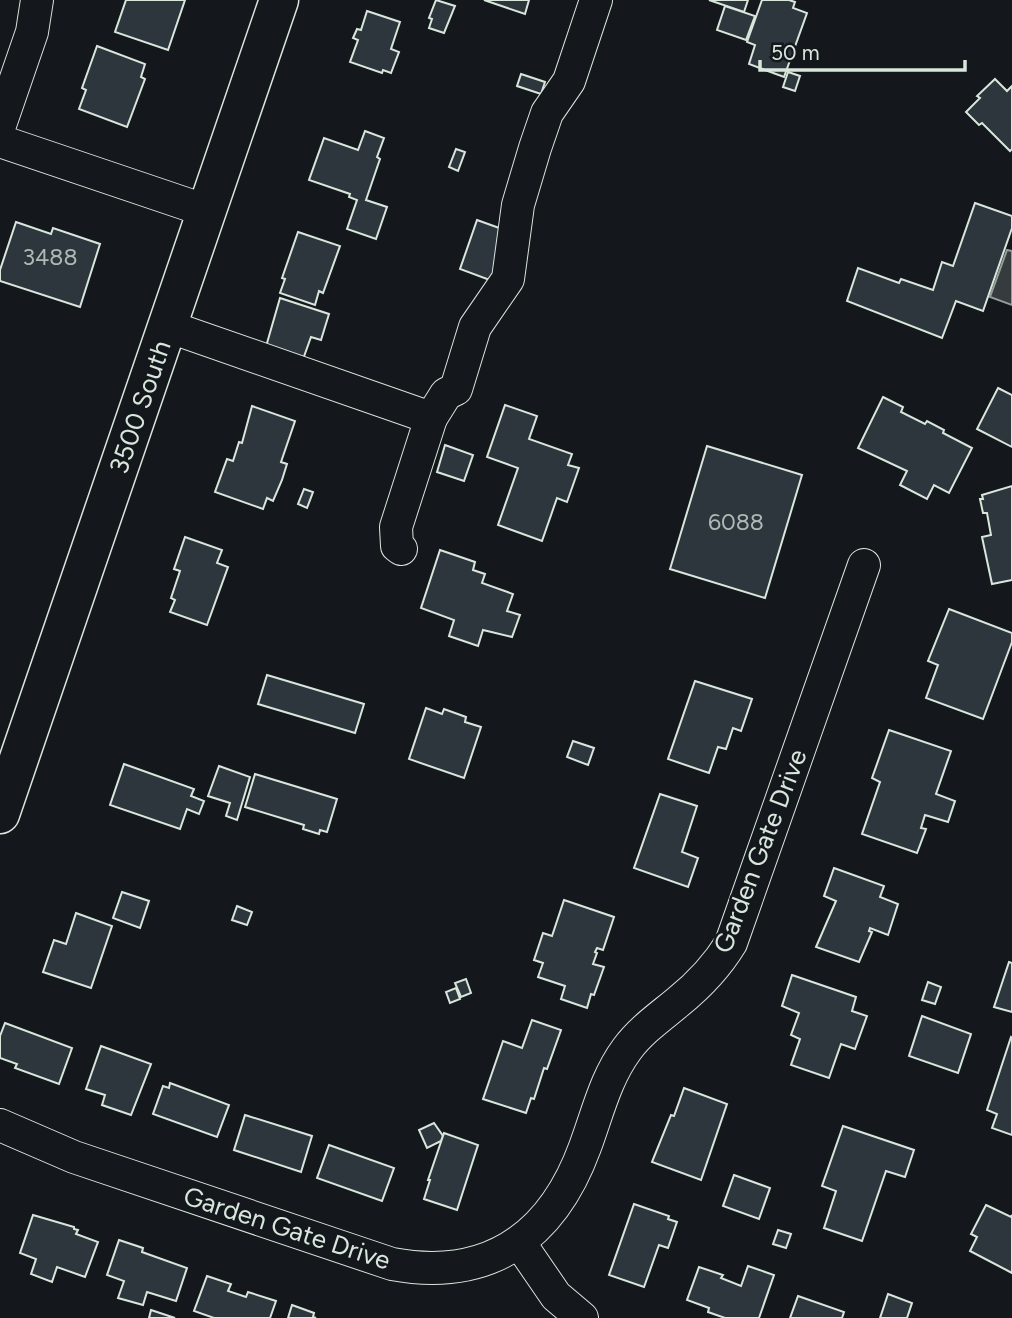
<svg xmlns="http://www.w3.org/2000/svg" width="1012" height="1318" font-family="Figtree,sans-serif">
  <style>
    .water { fill: #363b3e; stroke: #939e99; stroke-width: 2 }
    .building { fill: #2c363c; stroke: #d8e6dc; stroke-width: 2 }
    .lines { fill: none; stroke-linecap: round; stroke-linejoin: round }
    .minor-casing { stroke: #d8e6dc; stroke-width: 34 }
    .major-casing { stroke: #d8e6dc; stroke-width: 41 }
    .minor { stroke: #14181c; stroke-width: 32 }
    .major { stroke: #14181c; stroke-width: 38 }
    .labels { text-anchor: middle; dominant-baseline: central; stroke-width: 5; stroke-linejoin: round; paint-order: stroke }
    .number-label { font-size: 23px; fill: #adbab4 }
    .street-label { font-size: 26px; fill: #d8e6dc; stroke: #14181c }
  </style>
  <rect width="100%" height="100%" fill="#14181c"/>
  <polygon class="water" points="1007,250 1012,251 1012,305 990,297"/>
  <g class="building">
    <polygon points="126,0 185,0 168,50 115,32"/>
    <polygon points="436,0 455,6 444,33 429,28 432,19 429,18"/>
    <polygon points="484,0 529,0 525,14"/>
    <polygon points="709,0 748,0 744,12"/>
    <polygon points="762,0 789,0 795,2 793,8 807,13 784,77 749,64 755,45 747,42"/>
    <polygon points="725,6 755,16 746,40 717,30"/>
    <polygon points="367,11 400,22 391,49 399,52 391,73 383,70 382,73 350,62 358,40 353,38 357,29 361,30"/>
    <polygon points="97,46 145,64 141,77 145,79 127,127 79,109 86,90 82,88"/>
    <polygon points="788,72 800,76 795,91 783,87"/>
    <polygon points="521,74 545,82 541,94 517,86"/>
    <polygon points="995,79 1007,91 1012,86 1012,149 1010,151 982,123 979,125 966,112 980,98 977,96"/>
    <polygon points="365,131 384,138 377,157 380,159 366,200 387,207 376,239 347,229 357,200 349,197 350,194 309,180 324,138 358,150"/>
    <polygon points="456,149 465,152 458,171 449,167"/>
    <polygon points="975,203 1012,216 1012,228 983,311 956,301 942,338 847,301 858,268 899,283 901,279 933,290 942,262 953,266"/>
    <polygon points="477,220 513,233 495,282 460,269"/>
    <polygon points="16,222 51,234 53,228 100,244 80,307 0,281 0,270"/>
    <polygon points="298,232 340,246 323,293 319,291 315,305 280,293 285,279 282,278"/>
    <polygon points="280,298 329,314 321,340 311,337 302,362 265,350"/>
    <polygon points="998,388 1012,395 1012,447 977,429"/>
    <polygon points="883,397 903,407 901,412 925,424 927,421 944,430 943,433 972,448 949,493 934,485 927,499 900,485 907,471 858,448"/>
    <polygon points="505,405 537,416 529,439 572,454 568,465 579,468 567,502 557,498 542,541 498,525 518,468 487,457"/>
    <polygon points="252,406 295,421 281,462 287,464 282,480 273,501 267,498 263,509 215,492 227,459 233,461 239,442 242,443"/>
    <polygon points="445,445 473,455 464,481 437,472"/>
    <polygon points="707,446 802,475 765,598 670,569"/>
    <polygon points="1012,486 1012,580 992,584 982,537 991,535 987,513 983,513 980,499 983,499 982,495"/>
    <polygon points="304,489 313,492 307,508 298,504"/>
    <polygon points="185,537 222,550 217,563 228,567 207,625 170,612 175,600 171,598 180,571 174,569"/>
    <polygon points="440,550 475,562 473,570 485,574 482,583 513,594 507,611 520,615 512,637 483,630 478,646 449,636 454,620 421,608"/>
    <polygon points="949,609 1012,633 1012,642 983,719 926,698 938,665 928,661"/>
    <polygon points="267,675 364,704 355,733 258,704"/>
    <polygon points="695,681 752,699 741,731 733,728 726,749 718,747 709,773 668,759"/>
    <polygon points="426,708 442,714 444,709 466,717 465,722 481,727 464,778 409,759"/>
    <polygon points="889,730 951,751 936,794 955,801 948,822 925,815 921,828 926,829 917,853 862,834 880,782 872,778"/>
    <polygon points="573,741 594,748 588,765 567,757"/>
    <polygon points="124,764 194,789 191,796 204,801 199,814 187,809 180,829 110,805"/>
    <polygon points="219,766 250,777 237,820 226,816 230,803 208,796"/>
    <polygon points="255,774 337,799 327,832 320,830 319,834 303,829 304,825 245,807"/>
    <polygon points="660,794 697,806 682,852 698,858 688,887 634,868"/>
    <polygon points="834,868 884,886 880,897 898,904 888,935 870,928 869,931 872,932 859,962 816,947 836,901 824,896"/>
    <polygon points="122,892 149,901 140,928 113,918"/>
    <polygon points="564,900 614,917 603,950 597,948 595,952 597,953 593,964 604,967 594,995 591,994 587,1008 561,999 565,986 538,977 543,963 534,960 543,933 552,936"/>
    <polygon points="237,906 252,912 247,925 232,920"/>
    <polygon points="76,913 112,926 91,988 43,972 54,940 66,944"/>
    <polygon points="1009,962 1012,963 1012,1012 994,1007"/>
    <polygon points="792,975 856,997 852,1011 867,1016 855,1049 841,1044 829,1078 791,1065 800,1039 791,1035 799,1013 782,1006"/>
    <polygon points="466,979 471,993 461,997 455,983"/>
    <polygon points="928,982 941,987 935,1004 922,1000"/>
    <polygon points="456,988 460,999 450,1003 446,992"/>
    <polygon points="922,1016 971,1034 958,1073 909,1056"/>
    <polygon points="532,1020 561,1030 547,1069 544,1068 534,1099 531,1098 526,1113 483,1099 503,1041 522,1048"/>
    <polygon points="5,1023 72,1048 59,1084 15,1068 17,1064 0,1058 0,1036"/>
    <polygon points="1011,1037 1012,1038 1012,1135 992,1128 997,1114 987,1110"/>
    <polygon points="101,1046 151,1064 131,1115 102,1105 105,1095 86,1089"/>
    <polygon points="170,1083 229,1105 217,1137 153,1114 163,1086 169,1088"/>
    <polygon points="684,1088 727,1104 701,1180 652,1162 671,1115 674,1116"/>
    <polygon points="245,1115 312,1136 301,1172 234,1150"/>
    <polygon points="434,1123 443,1136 441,1141 427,1148 419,1130"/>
    <polygon points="843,1126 914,1150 905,1177 886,1171 862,1241 824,1228 836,1191 822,1186"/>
    <polygon points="444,1133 478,1145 457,1210 424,1199 430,1180 428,1180"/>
    <polygon points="329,1145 394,1168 382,1201 317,1178"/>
    <polygon points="734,1175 770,1188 759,1219 723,1206"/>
    <polygon points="634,1204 669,1216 668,1219 677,1222 668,1248 659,1245 644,1287 609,1275"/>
    <polygon points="986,1205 1011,1217 1012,1215 1012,1273 970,1251 977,1237 971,1234"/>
    <polygon points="33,1215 74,1227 74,1229 78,1230 76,1234 98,1242 85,1277 57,1267 52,1282 31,1274 36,1259 20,1253"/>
    <polygon points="778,1230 791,1234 786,1248 773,1244"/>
    <polygon points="119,1240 143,1248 142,1252 187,1268 176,1301 147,1292 143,1305 118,1298 124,1281 107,1275"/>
    <polygon points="748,1266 774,1275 759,1318 725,1318 708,1312 709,1308 687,1300 699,1267 723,1275 721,1278 741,1286"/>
    <polygon points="207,1276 231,1284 228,1291 246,1297 248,1292 276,1301 270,1318 214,1318 194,1311"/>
    <polygon points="888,1294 912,1303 907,1318 880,1318"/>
    <polygon points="798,1296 844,1312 842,1318 790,1318"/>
    <polygon points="292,1305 314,1313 313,1317 316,1318 288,1318"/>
    <polygon points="151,1310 175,1318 149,1318"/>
  </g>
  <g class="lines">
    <g class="minor-casing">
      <g id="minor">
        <polyline points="0,125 32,32 37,0"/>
        <polyline points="0,141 207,211"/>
        <polyline points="167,326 431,418 396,527 397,546 401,549"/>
        <polyline points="431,418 446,394 456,389 475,327 508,279 518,205 535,148 547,113 569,81 596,0"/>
        <path d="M0,1125L74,1157L392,1264C489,1282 552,1237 585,1147C598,1112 605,1079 627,1049C641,1030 660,1017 678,1002C699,985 717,966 731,943L864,565"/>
        <polyline points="519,1242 556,1296 582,1318"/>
      </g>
    </g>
    <g class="major-casing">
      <polyline id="major" points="0,814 279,0"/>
    </g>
    <use href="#minor" class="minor"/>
    <use href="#major" class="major"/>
  </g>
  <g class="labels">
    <g class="number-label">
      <text x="50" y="257">3488</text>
      <text x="736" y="522">6088</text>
    </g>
    <g class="street-label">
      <text transform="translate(140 407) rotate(-71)">3500 South</text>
      <text transform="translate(760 851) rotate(-69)">Garden Gate Drive</text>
      <text transform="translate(287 1228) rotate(18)">Garden Gate Drive</text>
    </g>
  </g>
  <path d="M760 60v10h205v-10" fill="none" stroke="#d8e6dc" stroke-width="3.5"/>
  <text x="771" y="60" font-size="21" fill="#d8e6dc" stroke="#14181c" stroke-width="5" paint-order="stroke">50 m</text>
</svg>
